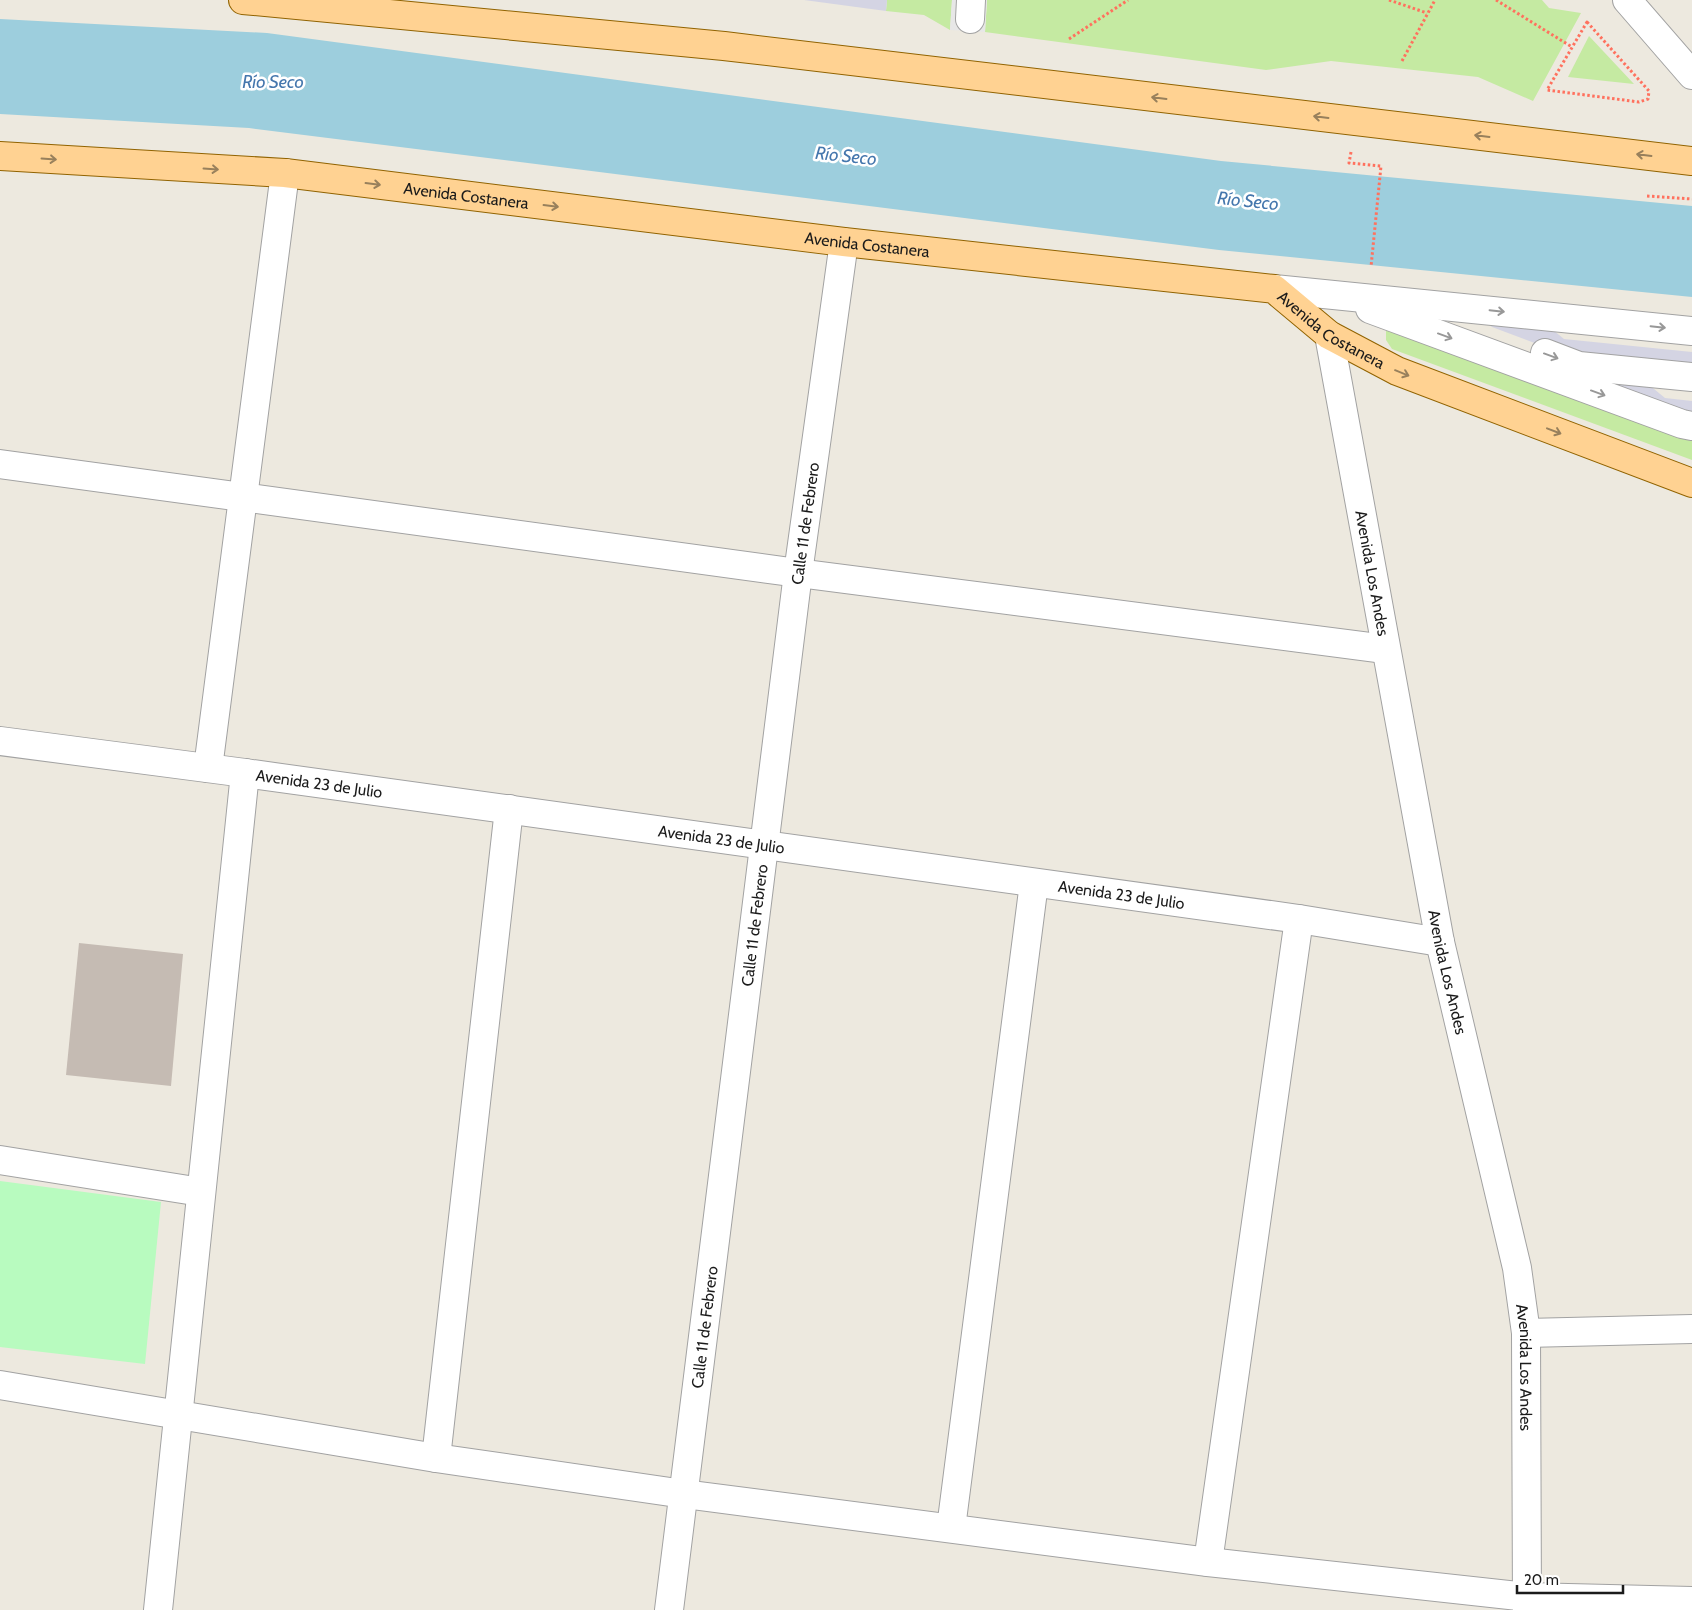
<svg xmlns="http://www.w3.org/2000/svg" width="1692" height="1610" font-family="Cabin,sans-serif">
  <style>
    .grass { fill: #c5eaa2 }
    .park { fill: #b8fbbf }
    .parking { fill: #e7e7e7 }
    .plaza { fill: #d4d4e3 }
    .water { fill: #9dcedd }
    .building { fill: #c5bbb3 }
    .lines { fill: none; stroke-linecap: round; stroke-linejoin: round }
    .minor-casing { stroke: #a2a2a2; stroke-width: 30 }
    .major-casing { stroke: #916300; stroke-width: 30 }
    .path { stroke: #ff715e; stroke-width: 3; stroke-dasharray: 2.5 2.5; stroke-linecap: butt }
    .minor { stroke: #fff; stroke-width: 28 }
    .major { stroke: #ffd292; stroke-width: 28 }
    .oneway { stroke: #98805c }
    .oneway2 { stroke: #989898 }
    .labels { text-anchor: middle; dominant-baseline: central; stroke-width: 5; stroke-linejoin: round; paint-order: stroke }
    .street-label { font-size: 16px; fill: #1b1b1b; stroke: #fff }
    .water-label { font-size: 18px; font-style: italic; fill: #4577ad; stroke: #fff }
  </style>
  <rect width="100%" height="100%" fill="#ede9df"/>
  <g class="grass">
    <polygon points="887,0 952,0 950,30 924,15 886,11"/>
    <polygon points="987,0 1542,0 1549,8 1581,13 1533,101 1478,77 1331,61 1266,70 985,32"/>
    <polygon points="1589,36 1634,84 1568,77"/>
    <polygon points="1393,325 1692,430 1692,460 1392,349 1386,340 1386,330"/>
  </g>
  <polygon class="park" points="0,1181 161,1202 145,1364 0,1347"/>
  <polygon class="parking" points="952,0 987,0 985,32 950,30"/>
  <g class="plaza">
    <polygon points="804,0 887,0 886,11"/>
    <polygon points="1542,321 1564,339 1692,352 1692,371 1574,358 1492,327 1488,324"/>
    <polygon points="1594,377 1643,380 1665,398 1692,401 1692,419"/>
  </g>
  <polygon class="water" points="0,19 267,33 1221,161 1692,206 1692,297 1219,250 249,128 0,114"/>
  <polygon class="building" points="79,943 183,954 171,1086 66,1075"/>
  <g class="lines">
    <g class="minor-casing">
      <g id="minor">
        <polyline points="1627,0 1692,75"/>
        <polyline points="970,19 971,0"/>
        <polyline points="1274,289 1692,331"/>
        <polyline points="1370,309 1682,424 1692,426"/>
        <path id="s1" d="M1329,335L1440,942L1517,1268L1526,1333L1527,1610"/>
        <polyline points="1545,353 1579,366 1692,377"/>
        <polyline points="0,464 798,573 1385,649"/>
        <path id="s2" d="M0,741L245,773L1299,919L1440,942"/>
        <polyline points="208,768 285,173"/>
        <polyline points="0,1160 201,1192"/>
        <polyline points="1526,1333 1692,1329"/>
        <polyline points="0,1385 436,1458 684,1494 1208,1562 1527,1597 1692,1601"/>
        <polyline points="436,1458 509,809"/>
        <polyline points="951,1528 1034,883"/>
        <polyline points="1208,1562 1299,919"/>
        <polyline points="158,1610 245,773"/>
        <path id="s3" d="M669,1610L798,573L844,242"/>
      </g>
    </g>
    <g class="major-casing">
      <g id="major">
        <polyline points="243,0 724,46 1692,161"/>
        <path id="s4" d="M0,156L285,173L844,242L1274,289L1329,335L1397,371L1692,483"/>
      </g>
    </g>
    <g class="path">
      <polyline points="1389,0 1427,13"/>
      <polyline points="1496,0 1572,47"/>
      <polygon points="1587,22 1649,91 1648,99 1639,102 1547,90"/>
      <polyline points="1069,39 1128,0"/>
      <polyline points="1402,61 1435,0"/>
      <polyline points="1351,152 1349,163 1381,166 1371,267"/>
      <polyline points="1647,196 1692,199"/>
    </g>
    <use href="#minor" class="minor"/>
    <use href="#major" class="major"/>
  </g>
  <defs><path id="oneway-shaft" d="M-6 0H5M1.5-3L5.5 0L1.5 3" fill="none" stroke-width="1.6" stroke-linecap="round" stroke-linejoin="round" transform="scale(1.25)"/></defs>
  <g class="oneway">
    <use href="#oneway-shaft" transform="translate(1159 98) rotate(-173)"/>
    <use href="#oneway-shaft" transform="translate(1321 117) rotate(-173)"/>
    <use href="#oneway-shaft" transform="translate(1482 136) rotate(-173)"/>
    <use href="#oneway-shaft" transform="translate(1644 155) rotate(-173)"/>
    <use href="#oneway-shaft" transform="translate(49 159) rotate(4)"/>
    <use href="#oneway-shaft" transform="translate(211 169) rotate(4)"/>
    <use href="#oneway-shaft" transform="translate(373 184) rotate(7)"/>
    <use href="#oneway-shaft" transform="translate(551 206) rotate(7)"/>
    <use href="#oneway-shaft" transform="translate(1402 373) rotate(22)"/>
    <use href="#oneway-shaft" transform="translate(1554 431) rotate(21)"/>
  </g>
  <g class="oneway2">
    <use href="#oneway-shaft" transform="translate(1497 311) rotate(6)"/>
    <use href="#oneway-shaft" transform="translate(1658 327) rotate(6)"/>
    <use href="#oneway-shaft" transform="translate(1445 336) rotate(20)"/>
    <use href="#oneway-shaft" transform="translate(1551 356) rotate(20)"/>
    <use href="#oneway-shaft" transform="translate(1598 393) rotate(20)"/>
  </g>
  <g class="labels">
    <g class="street-label">
      <text stroke="none"><textPath href="#s4" startOffset="468">Avenida Costanera</textPath></text>
      <text stroke="none"><textPath href="#s4" startOffset="872">Avenida Costanera</textPath></text>
      <text stroke="none"><textPath href="#s4" startOffset="1352">Avenida Costanera</textPath></text>
      <text stroke="none"><textPath href="#s3" startOffset="1095">Calle 11 de Febrero</textPath></text>
      <text stroke="none"><textPath href="#s1" startOffset="242">Avenida Los Andes</textPath></text>
      <text stroke="none"><textPath href="#s2" startOffset="322">Avenida 23 de Julio</textPath></text>
      <text stroke="none"><textPath href="#s2" startOffset="728">Avenida 23 de Julio</textPath></text>
      <text stroke="none"><textPath href="#s2" startOffset="1132">Avenida 23 de Julio</textPath></text>
      <text stroke="none"><textPath href="#s3" startOffset="690">Calle 11 de Febrero</textPath></text>
      <text stroke="none"><textPath href="#s1" startOffset="648">Avenida Los Andes</textPath></text>
      <text stroke="none"><textPath href="#s3" startOffset="285">Calle 11 de Febrero</textPath></text>
      <text stroke="none"><textPath href="#s1" startOffset="1052">Avenida Los Andes</textPath></text>
    </g>
    <g class="water-label">
      <text x="273" y="82">Río Seco</text>
      <text transform="translate(846 156) rotate(6)">Río Seco</text>
      <text transform="translate(1248 201) rotate(6)">Río Seco</text>
    </g>
  </g>
  <path d="M1517 1585v8h106v-8" fill="none" stroke="#1b1b1b" stroke-width="2.5"/>
  <text x="1524" y="1585" font-size="15" fill="#1b1b1b" stroke="#ffffff" stroke-width="4" paint-order="stroke">20 m</text>
</svg>
